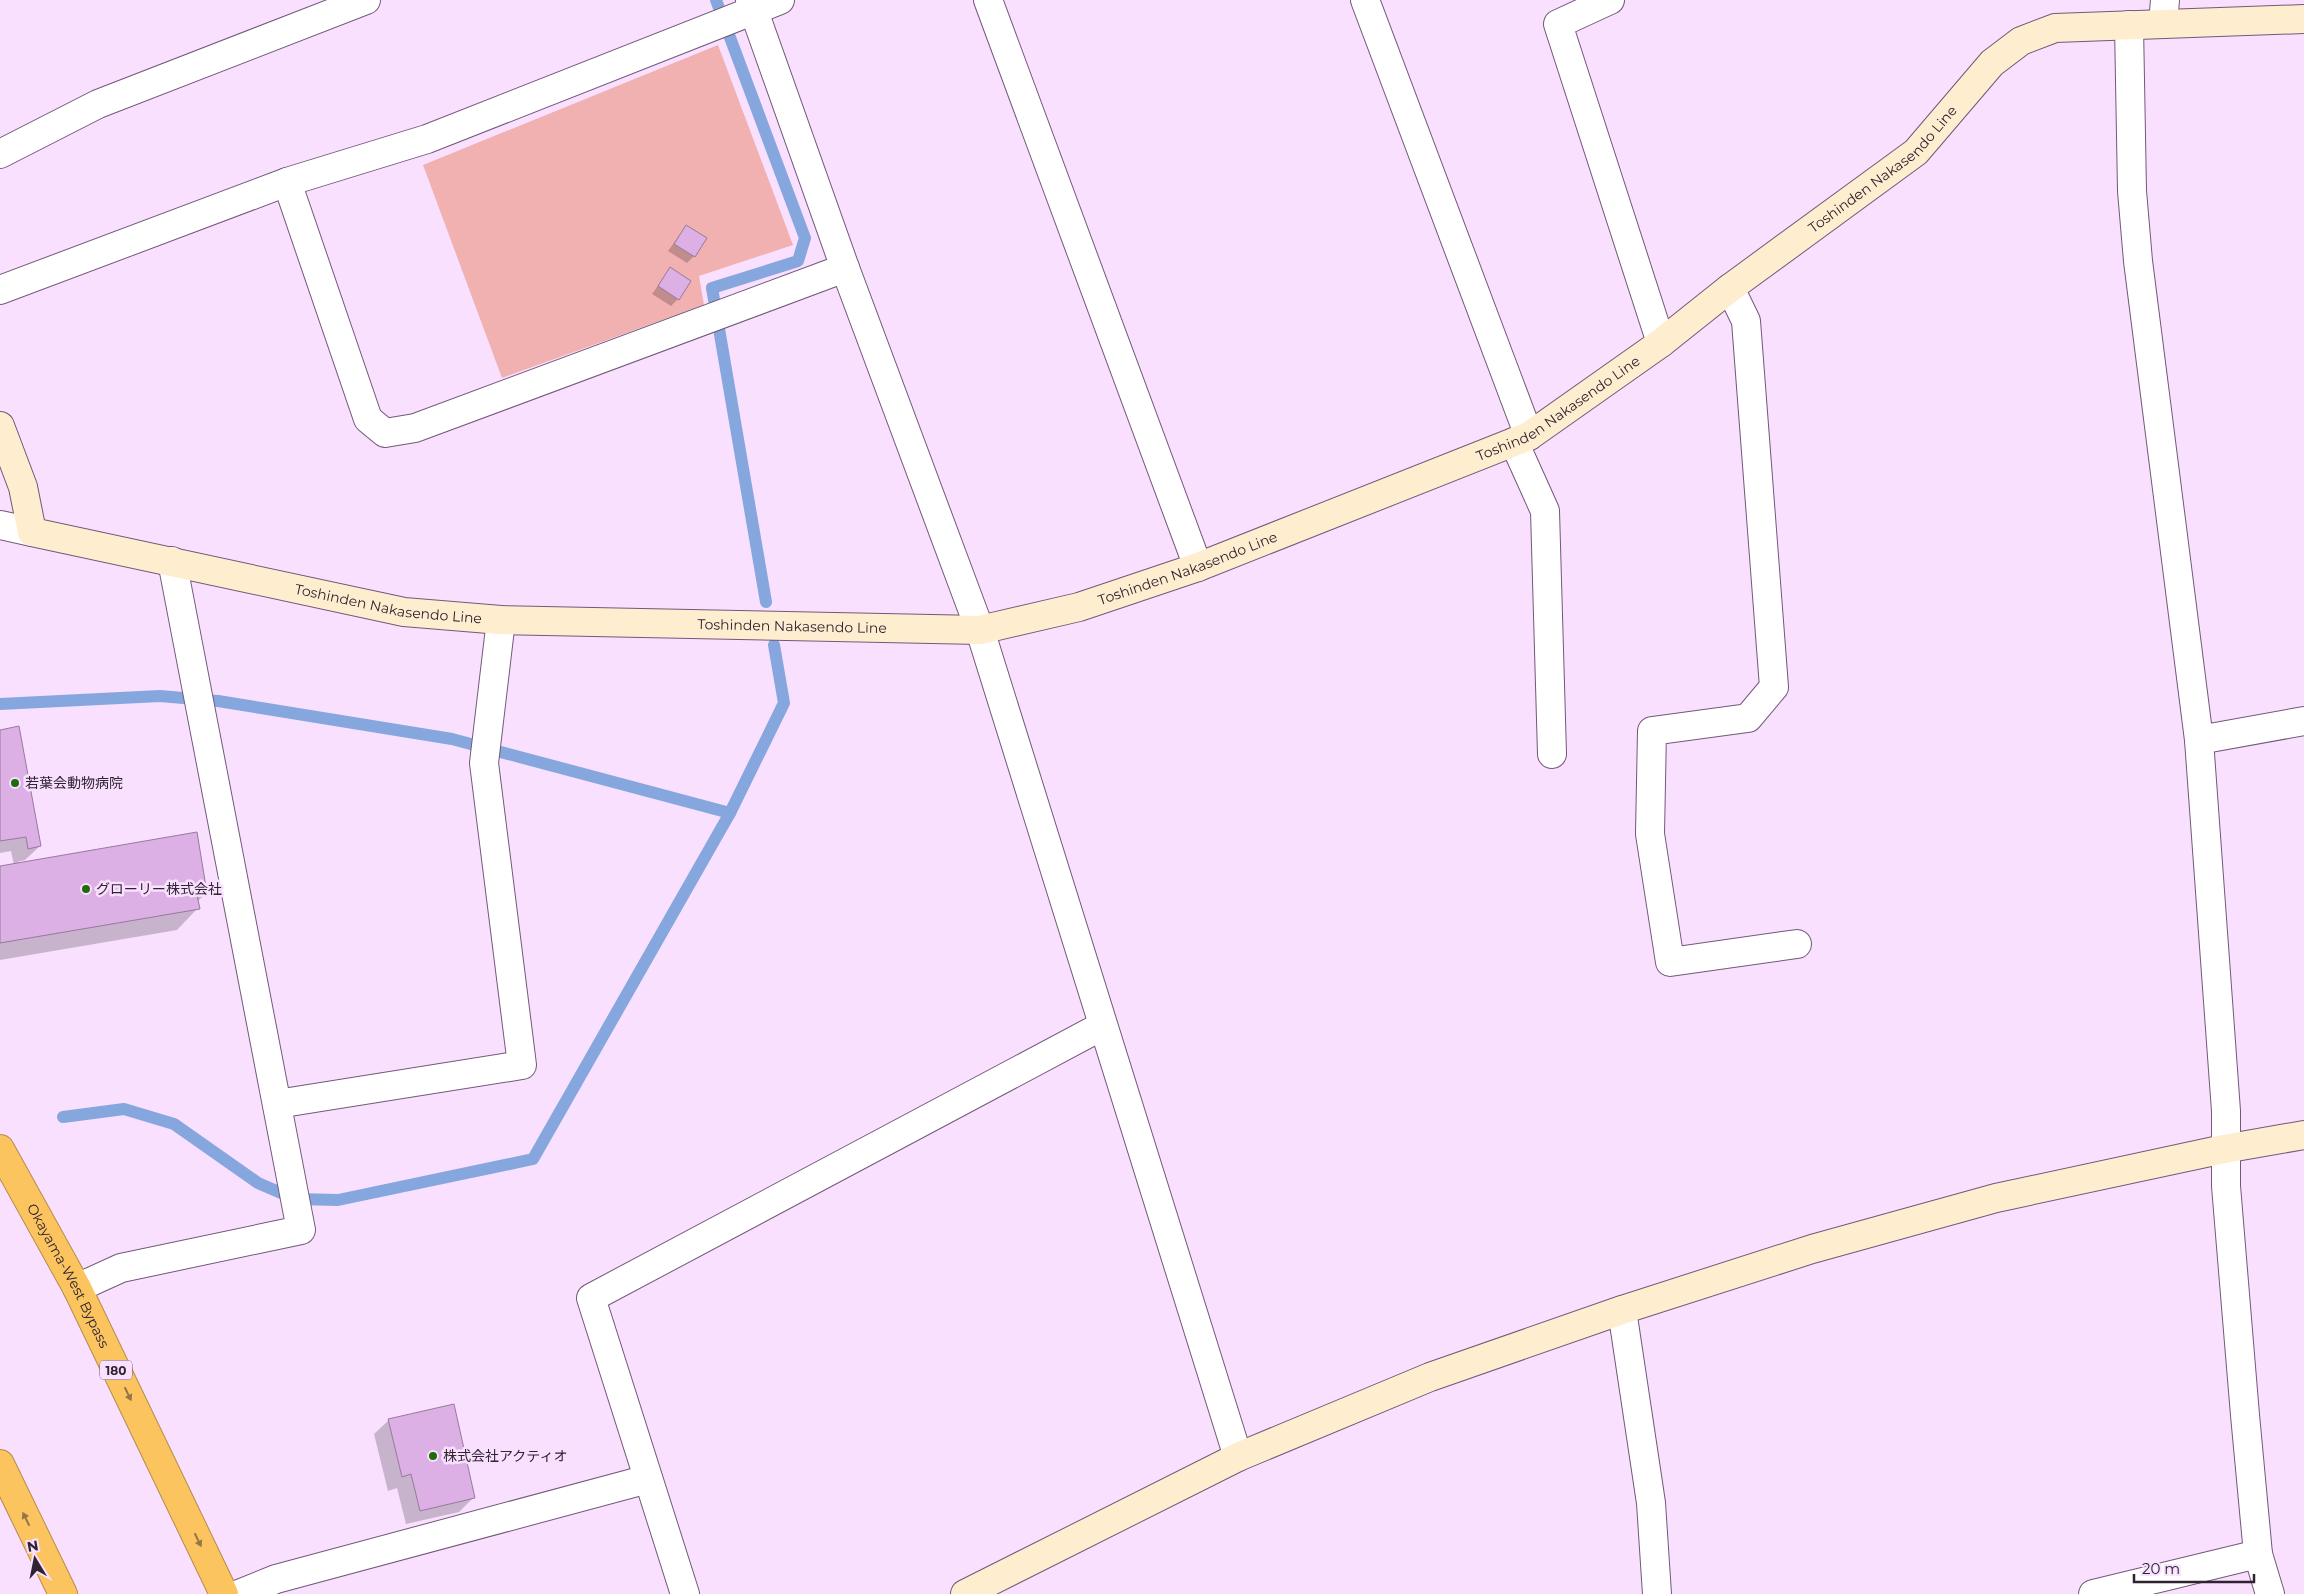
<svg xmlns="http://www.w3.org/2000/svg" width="2304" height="1594" font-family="Montserrat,'Noto Sans JP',sans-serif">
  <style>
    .green { fill: #f0b1b0 }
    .shadow { fill: #0003 }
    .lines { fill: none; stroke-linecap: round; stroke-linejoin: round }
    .stream { stroke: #86a7de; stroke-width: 12 }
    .building { fill: #dcafe5; stroke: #967a9c }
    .street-casing { stroke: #735879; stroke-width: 30 }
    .secondary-casing { stroke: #735879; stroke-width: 30 }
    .highway-casing { stroke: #b48c4f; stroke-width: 30 }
    .street { stroke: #fff; stroke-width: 28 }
    .secondary { stroke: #feedcf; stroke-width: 28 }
    .highway { stroke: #fbc45f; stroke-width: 28 }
    .oneway { fill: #957448 }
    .poi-dot { fill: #206c0d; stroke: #fae0ff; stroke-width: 2 }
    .labels { text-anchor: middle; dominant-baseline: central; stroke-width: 5; stroke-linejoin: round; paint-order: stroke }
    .shield { fill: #fae0ff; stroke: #6c5c6f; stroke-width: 1 }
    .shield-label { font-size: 12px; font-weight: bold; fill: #2f2331 }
    .street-label { font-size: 14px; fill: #2f2331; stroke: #fae0ff }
    .poi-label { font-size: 14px; fill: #2f2331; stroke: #fae0ff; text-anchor: start }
  </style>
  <rect width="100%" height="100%" fill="#fae0ff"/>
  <polygon class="green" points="718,45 793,245 699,276 704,305 502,378 423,165"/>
  <g class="shadow">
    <polygon points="686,226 694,256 687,263 668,251"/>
    <polygon points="670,269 678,299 671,306 652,294"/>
    <polygon points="0,731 40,846 25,860 17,862 18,864 206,893 197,902 198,908 177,930 0,960 0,867 14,865 11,851 0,853"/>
    <polygon points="389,1420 474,1497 459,1512 406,1524 397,1488 388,1491 374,1434"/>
  </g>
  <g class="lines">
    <g class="stream">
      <polyline points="716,0 805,238 798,261 712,288 766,602"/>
      <polyline points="0,704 160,696 218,701 452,739 730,813"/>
      <polyline points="63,1117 124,1109 174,1124 258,1183 295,1199 338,1200 533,1159 730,813 784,703 774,645"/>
    </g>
  </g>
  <g class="building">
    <polygon points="686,225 707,238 695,257 674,244"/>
    <polygon points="670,267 691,281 679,300 658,286"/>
    <polygon points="19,726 41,846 28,849 26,837 0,841 0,730"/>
    <polygon points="197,832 207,893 197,895 200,909 0,943 0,866"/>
    <polygon points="454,1404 475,1498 420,1511 411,1474 402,1477 388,1419"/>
  </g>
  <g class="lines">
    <g class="street-casing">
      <g id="street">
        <polyline points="750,0 845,268 980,630 1238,1457"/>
        <polyline points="988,0 1198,567"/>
        <polyline points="1365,0 1529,436"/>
        <polyline points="1610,0 1558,24 1661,343"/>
        <polyline points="2163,24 2165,0"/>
        <polyline points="2129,25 2132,191 2138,261 2199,740 2226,1111 2226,1186 2245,1415 2258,1554 2270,1594"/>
        <polyline points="0,154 98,104 366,0"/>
        <polyline points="287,182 368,419 385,433 415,428 845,268"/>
        <polyline points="1730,288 1746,321 1774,687 1748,718 1652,731 1650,834 1670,962 1797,944"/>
        <polyline points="0,290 287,182 427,139 780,0"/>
        <polyline points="1514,442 1545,511 1552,754"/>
        <polyline points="0,525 32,532"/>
        <polyline points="2199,740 2304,721"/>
        <polyline points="277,1104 522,1065 484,763 501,620"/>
        <polyline points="77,1288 121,1268 301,1230 172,561"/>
        <polyline points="1622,1310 1651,1503 1657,1594"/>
        <polyline points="239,1594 276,1579 648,1479"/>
        <polyline points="685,1594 591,1298 1102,1026"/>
        <polyline points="2093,1594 2258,1554"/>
      </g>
    </g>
    <g class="secondary-casing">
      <g id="secondary">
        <path id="s1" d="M0,426L23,487L32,532L404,612L501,620L980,630L1079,607L1198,567L1529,436L1661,343L1730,288L1916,152L1992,63L2021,41L2055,28L2304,19"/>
        <polyline points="965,1594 1238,1457 1430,1377 1622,1310 1812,1249 1996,1198 2224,1149 2304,1135"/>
      </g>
    </g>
    <g class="highway-casing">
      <g id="highway">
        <path id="s2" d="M0,1149L77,1288L224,1594"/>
        <polyline points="0,1464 63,1594"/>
      </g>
    </g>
    <use href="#street" class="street"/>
    <use href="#secondary" class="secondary"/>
    <use href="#highway" class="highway"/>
  </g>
  <defs><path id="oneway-solid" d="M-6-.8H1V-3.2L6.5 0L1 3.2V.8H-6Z" transform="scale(1.25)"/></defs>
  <g class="oneway">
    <use href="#oneway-solid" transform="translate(128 1394) rotate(64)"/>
    <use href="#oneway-solid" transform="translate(26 1519) rotate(-116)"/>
    <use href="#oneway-solid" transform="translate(198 1540) rotate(64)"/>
  </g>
  <g class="poi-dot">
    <circle cx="15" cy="783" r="5"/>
    <circle cx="86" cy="889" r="5"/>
    <circle cx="433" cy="1456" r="5"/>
  </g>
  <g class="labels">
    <rect class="shield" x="100" y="1360.5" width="32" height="19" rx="4"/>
    <g class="shield-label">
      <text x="116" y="1370">180</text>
    </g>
    <g class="street-label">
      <text stroke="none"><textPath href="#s1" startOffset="2095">Toshinden Nakasendo Line</textPath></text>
      <text stroke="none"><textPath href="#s1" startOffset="1690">Toshinden Nakasendo Line</textPath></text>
      <text stroke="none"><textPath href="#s1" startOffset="1285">Toshinden Nakasendo Line</textPath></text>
      <text stroke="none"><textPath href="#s1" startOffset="475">Toshinden Nakasendo Line</textPath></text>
      <text stroke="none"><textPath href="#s1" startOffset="880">Toshinden Nakasendo Line</textPath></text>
      <text stroke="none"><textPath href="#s2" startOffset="144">Okayama-West Bypass</textPath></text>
    </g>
    <g class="poi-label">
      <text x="25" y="783">若葉会動物病院</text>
      <text x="96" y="889">グローリー株式会社</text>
      <text x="443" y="1456">株式会社アクティオ</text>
    </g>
  </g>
  <g transform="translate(35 1559) rotate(350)" stroke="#fae0ff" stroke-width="4" paint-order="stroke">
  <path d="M0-4L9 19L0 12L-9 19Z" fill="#2f2331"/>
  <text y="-8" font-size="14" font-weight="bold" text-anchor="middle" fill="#2f2331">N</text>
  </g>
  <path d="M2134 1574v8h120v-8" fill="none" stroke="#2f2331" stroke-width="2.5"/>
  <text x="2142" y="1574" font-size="15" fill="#2f2331" stroke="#fae0ff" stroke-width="4" paint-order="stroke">20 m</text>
</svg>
